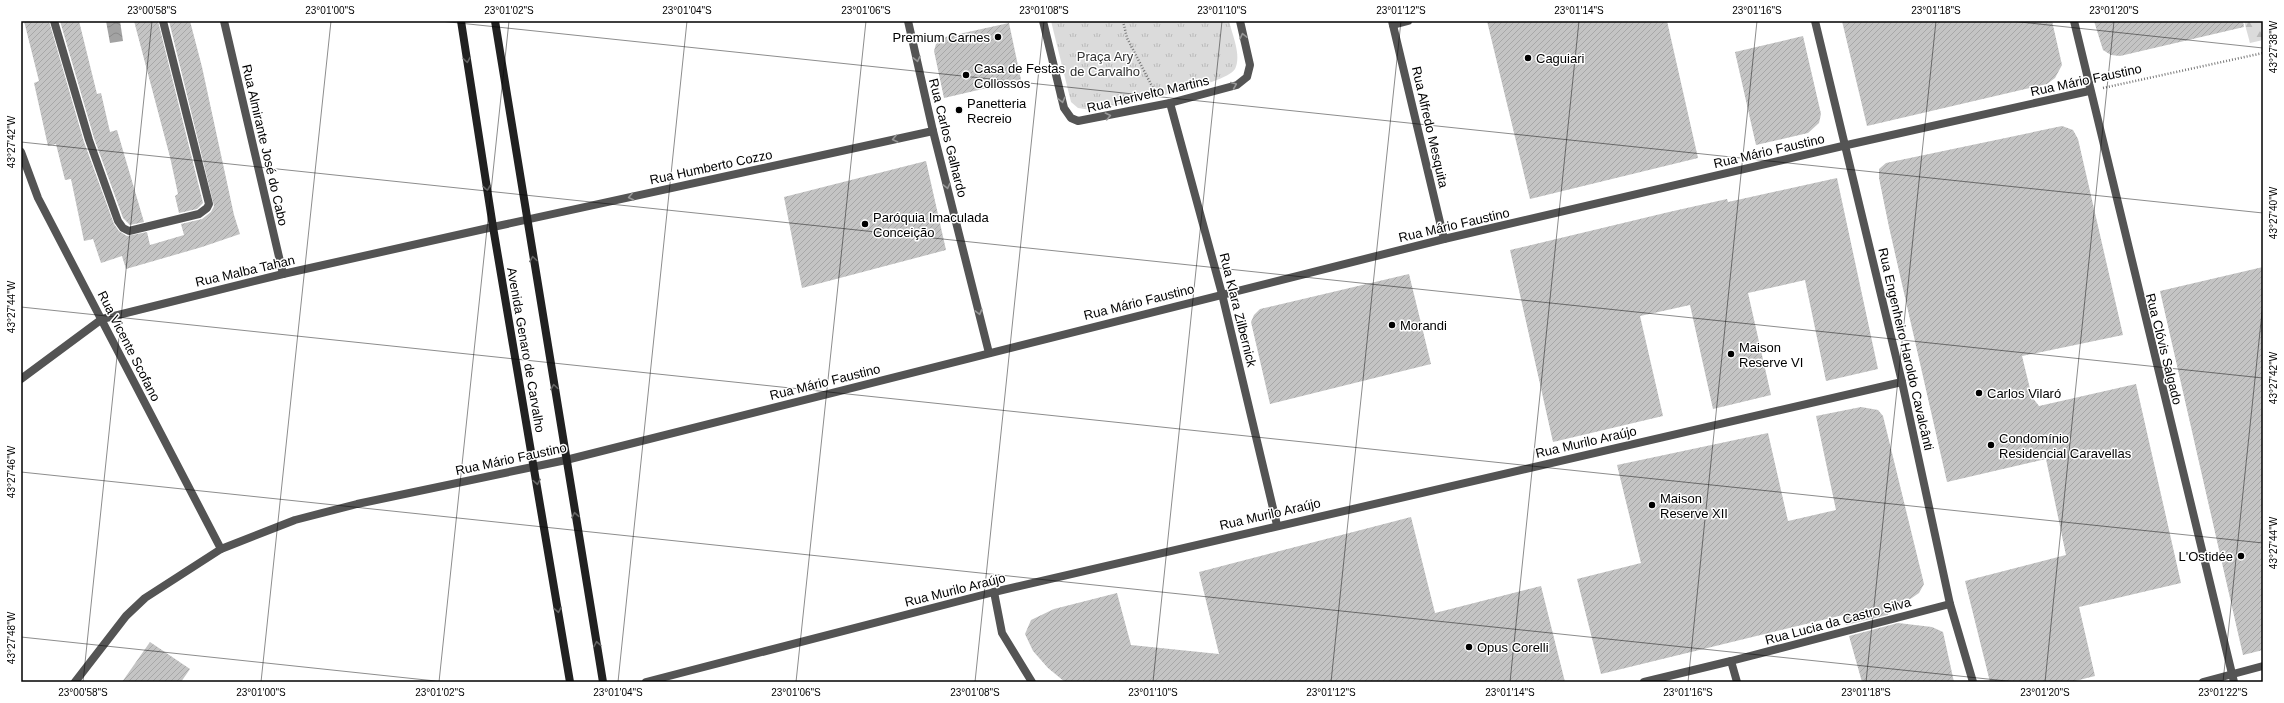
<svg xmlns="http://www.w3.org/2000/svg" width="2284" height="703" font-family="Helvetica,sans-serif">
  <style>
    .forest { fill: url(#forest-firs) }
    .park { fill: url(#park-tufts) }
    .water { fill: url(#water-waves) }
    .building { fill: url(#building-hatch) }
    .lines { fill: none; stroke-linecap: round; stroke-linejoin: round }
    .path { stroke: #767676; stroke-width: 2.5; stroke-dasharray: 1 2; stroke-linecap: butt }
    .street { stroke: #545454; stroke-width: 8 }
    .secondary { stroke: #212121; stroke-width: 8 }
    .oneway { stroke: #989898 }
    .oneway2 { stroke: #646464 }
    .ticks { fill: none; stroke: #000; stroke-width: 1; stroke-opacity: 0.45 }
    .poi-dot { fill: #000; stroke: #fff; stroke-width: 1.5 }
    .labels { text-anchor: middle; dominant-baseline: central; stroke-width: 3; stroke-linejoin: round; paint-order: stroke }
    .poi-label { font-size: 13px; fill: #000; stroke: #fff; text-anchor: start }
    .park-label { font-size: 13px; fill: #323232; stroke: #fff }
    .street-label { font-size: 13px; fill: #000; stroke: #fff }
    .neatline { fill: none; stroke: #000; stroke-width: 1.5 }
    .ticks-label { font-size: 10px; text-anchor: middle; fill: #000 }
  </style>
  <defs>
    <pattern id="forest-firs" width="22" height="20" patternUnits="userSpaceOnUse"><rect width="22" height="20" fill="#dbdbdb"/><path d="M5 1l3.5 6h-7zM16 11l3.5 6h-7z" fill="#bababa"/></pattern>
    <pattern id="park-tufts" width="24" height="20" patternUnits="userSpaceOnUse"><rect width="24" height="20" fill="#dbdbdb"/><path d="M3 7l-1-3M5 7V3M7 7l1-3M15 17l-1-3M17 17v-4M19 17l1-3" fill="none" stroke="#bababa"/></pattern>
    <pattern id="water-waves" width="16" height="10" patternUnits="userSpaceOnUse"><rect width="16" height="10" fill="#a2a2a2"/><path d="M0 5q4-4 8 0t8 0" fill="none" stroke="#8a8a8a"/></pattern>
    <pattern id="building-hatch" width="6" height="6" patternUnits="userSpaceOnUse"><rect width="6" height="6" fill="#c4c4c4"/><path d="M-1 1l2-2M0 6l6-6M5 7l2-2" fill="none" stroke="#a7a7a7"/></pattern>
  </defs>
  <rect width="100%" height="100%" fill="#fff"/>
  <polygon class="forest" points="2244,21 2263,21 2263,40 2250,43"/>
  <path class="park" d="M1051,21H1229C1232,34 1242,56 1235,69C1225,86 1115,105 1091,110L1078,108L1071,102Z"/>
  <polygon class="water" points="106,21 120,21 123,41 110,43"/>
  <g class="building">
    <polygon points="24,21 49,21 84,142 114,224 119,231 127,236 147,232 150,245 184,235 181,224 202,219 211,212 214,206 169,21 190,21 202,67 234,215 240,234 202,247 126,269 122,256 101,263 93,239 84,241 71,179 65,180 56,144 48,146 34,83 39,81"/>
    <polygon points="60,21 79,21 97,94 101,93 110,132 117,130 144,222 130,225 123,218 94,138"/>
    <polygon points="134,21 158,21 203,203 197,209 179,213 175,196 178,194 170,157"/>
    <polygon points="1487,21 1667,21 1698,158 1530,199"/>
    <polygon points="1842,21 2052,21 2062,65 2055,78 2047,84 1867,126"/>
    <polygon points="2094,21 2243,21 2244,27 2120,56 2111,55 2103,50"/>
    <polygon points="1009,23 1021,80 944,98 934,51 936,44 945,37"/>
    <polygon points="1803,36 1821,114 1819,123 1808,133 1756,145 1735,52"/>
    <polygon points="2062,126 2073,130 2078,139 2123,335 2022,356 2032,397 2039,406 2136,384 2181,583 2079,607 2095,676 2071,682 1990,682 1965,581 2066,555 2046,459 1947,482 1889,227 1879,178 1879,169 1886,163"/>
    <polygon points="926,161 946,250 802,288 784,197"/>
    <polygon points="1837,178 1878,369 1826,381 1805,280 1748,293 1771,395 1713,409 1690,305 1640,316 1663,416 1553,442 1510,250 1669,212 1727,199 1728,202"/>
    <polygon points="2263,267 2263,650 2243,655 2160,291"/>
    <polygon points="1409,274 1431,364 1270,404 1251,322 1254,315 1260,309"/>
    <polygon points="1861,407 1878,410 1883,416 1924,584 1919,593 1887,615 1846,625 1843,615 1601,674 1577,579 1641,563 1617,465 1768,433 1788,521 1836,510 1816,416"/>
    <polygon points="1411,517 1435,613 1541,586 1565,682 1065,682 1048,668 1033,651 1025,634 1031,620 1054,609 1117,593 1131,645 1219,654 1199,572"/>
    <polygon points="1898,623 1932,627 1943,632 1954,682 1862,682 1849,636"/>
    <polygon points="150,642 190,669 181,682 122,682"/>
  </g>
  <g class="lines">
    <g class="path">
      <polyline points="1123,21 1127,38 1155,92"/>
      <polyline points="2103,88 2263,53"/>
    </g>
    <g class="street">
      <polyline points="54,21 89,140 118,221 123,228 129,231 199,214 207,208 209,204 163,21"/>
      <polyline points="224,21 283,274"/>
      <polyline points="908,21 933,131 989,353"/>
      <polyline points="1043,21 1064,108 1071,118 1078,121 1170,103 1237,85 1247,77 1250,65 1240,21"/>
      <polyline points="1392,21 1444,239"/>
      <polyline points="1815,21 1902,382 1950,604 1973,682"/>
      <polyline points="2074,21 2234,682"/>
      <polyline points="1393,25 1408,21"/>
      <polyline points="1170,103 1222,294 1277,525"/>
      <polyline points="21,152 38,198 221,549"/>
      <polyline points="21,379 102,319 283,274 493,227 933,131"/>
      <polyline points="994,592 1002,633 1032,682"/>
      <polyline points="1731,661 1950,604"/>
      <polyline points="75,682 126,616 145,598 221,549 295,520 357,504 566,460 1444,239 1847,145 2089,91"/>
      <polyline points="646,682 994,592 1902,382"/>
      <polyline points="1644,682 1731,661 1737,682"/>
      <polyline points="2203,682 2263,666"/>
    </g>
    <g class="secondary">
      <polyline points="461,21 493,227 570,682"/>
      <polyline points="495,21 603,682"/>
    </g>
  </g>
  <defs><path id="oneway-chevron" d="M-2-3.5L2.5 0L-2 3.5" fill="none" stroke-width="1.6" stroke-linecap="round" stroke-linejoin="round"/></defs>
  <g class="oneway">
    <use href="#oneway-chevron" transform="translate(1243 36) rotate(-103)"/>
    <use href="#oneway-chevron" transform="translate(917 59) rotate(77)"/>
    <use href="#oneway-chevron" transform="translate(1234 85) rotate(-23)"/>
    <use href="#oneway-chevron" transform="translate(1062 100) rotate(76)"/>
    <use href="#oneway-chevron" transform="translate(1108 116) rotate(-12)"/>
    <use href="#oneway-chevron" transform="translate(895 139) rotate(168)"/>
    <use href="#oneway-chevron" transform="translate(947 186) rotate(76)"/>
    <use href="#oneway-chevron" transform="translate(631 197) rotate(168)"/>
    <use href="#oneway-chevron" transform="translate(979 312) rotate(76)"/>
  </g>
  <g class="oneway2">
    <use href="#oneway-chevron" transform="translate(467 60) rotate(81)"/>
    <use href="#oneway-chevron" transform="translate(487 188) rotate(81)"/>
    <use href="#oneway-chevron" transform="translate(533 259) rotate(-99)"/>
    <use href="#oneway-chevron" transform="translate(554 387) rotate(-99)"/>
    <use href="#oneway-chevron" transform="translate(537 482) rotate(80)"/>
    <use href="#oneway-chevron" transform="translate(575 515) rotate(-100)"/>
    <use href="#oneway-chevron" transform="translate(558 610) rotate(80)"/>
    <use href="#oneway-chevron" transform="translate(597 644) rotate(-100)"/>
  </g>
  <path class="ticks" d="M440,21L2263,213M2011,21L2263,48M21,142L2263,378M21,307L2263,543M21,472L2016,682M21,637L445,682M83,682L152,21M261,682L331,21M439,682L509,21M618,682L687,21M796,682L866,21M975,682L1044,21M1153,682L1222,21M1331,682L1401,21M1510,682L1579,21M1688,682L1757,21M1866,682L1936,21M2045,682L2114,21M2223,682L2263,303"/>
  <g class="poi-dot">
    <circle cx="998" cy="37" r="4"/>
    <circle cx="1528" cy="58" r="4"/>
    <circle cx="966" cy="75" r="4"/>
    <circle cx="959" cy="110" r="4"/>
    <circle cx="865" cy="224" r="4"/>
    <circle cx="1392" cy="325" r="4"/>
    <circle cx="1731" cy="354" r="4"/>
    <circle cx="1979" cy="393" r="4"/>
    <circle cx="1991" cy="445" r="4"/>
    <circle cx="1652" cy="505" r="4"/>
    <circle cx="2241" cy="556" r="4"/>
    <circle cx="1469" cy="647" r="4"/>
  </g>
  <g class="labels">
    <g class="poi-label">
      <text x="990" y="37" text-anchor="end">Premium Carnes</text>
      <text x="1536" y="58">Caguiari</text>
      <text x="974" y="68">Casa de Festas<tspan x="974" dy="15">Collossos</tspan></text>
      <text x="967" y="103">Panetteria<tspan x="967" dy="15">Recreio</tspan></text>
      <text x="873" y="217">Paróquia Imaculada<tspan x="873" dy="15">Conceição</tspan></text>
      <text x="1400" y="325">Morandi</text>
      <text x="1739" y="347">Maison<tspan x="1739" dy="15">Reserve VI</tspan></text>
      <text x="1987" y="393">Carlos Vilaró</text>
      <text x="1999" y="438">Condomínio<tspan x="1999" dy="15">Residencial Caravellas</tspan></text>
      <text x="1660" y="498">Maison<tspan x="1660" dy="15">Reserve XII</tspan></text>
      <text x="2233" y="556" text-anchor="end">L'Ostidée</text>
      <text x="1477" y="647">Opus Corelli</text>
    </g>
    <g class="park-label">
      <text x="1105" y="56">Praça Ary<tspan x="1105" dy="15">de Carvalho</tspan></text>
    </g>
    <g class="street-label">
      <text transform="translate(2086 80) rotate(-12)">Rua Mário Faustino</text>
      <text transform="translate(1148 94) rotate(-13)">Rua Herivelto Martins</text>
      <text transform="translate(1430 127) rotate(77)">Rua Alfredo Mesquita</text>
      <text transform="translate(948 138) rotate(76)">Rua Carlos Galhardo</text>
      <text transform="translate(265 145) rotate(77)">Rua Almirante José do Cabo</text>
      <text transform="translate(1769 151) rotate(-13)">Rua Mário Faustino</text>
      <text transform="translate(711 167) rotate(-12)">Rua Humberto Cozzo</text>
      <text transform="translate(1454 225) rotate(-13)">Rua Mário Faustino</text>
      <text transform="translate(245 271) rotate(-13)">Rua Malba Tahan</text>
      <text transform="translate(1139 302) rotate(-14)">Rua Mário Faustino</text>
      <text transform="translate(1238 310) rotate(76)">Rua Klara Zilbernick</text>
      <text transform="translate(129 346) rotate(63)">Rua Vicente Scofano</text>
      <text transform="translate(1906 349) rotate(77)">Rua Engenheiro Haroldo Cavalcânti</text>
      <text transform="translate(2164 349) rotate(76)">Rua Clóvis Salgado</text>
      <text transform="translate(526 350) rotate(80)">Avenida Genaro de Carvalho</text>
      <text transform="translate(825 382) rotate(-14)">Rua Mário Faustino</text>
      <text transform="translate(1586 442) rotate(-13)">Rua Murilo Araújo</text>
      <text transform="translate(511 459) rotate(-12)">Rua Mário Faustino</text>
      <text transform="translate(1270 514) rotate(-13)">Rua Murilo Araújo</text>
      <text transform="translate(955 590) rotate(-14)">Rua Murilo Araújo</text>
      <text transform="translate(1838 621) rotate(-15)">Rua Lucia da Castro Silva</text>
    </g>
  </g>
  <rect width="2284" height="703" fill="none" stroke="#ffffff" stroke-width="44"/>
  <rect x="22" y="22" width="2240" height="659" class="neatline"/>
  <g class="ticks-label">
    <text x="152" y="14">23°00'58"S</text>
    <text x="330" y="14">23°01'00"S</text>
    <text x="509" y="14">23°01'02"S</text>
    <text x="687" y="14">23°01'04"S</text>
    <text x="866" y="14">23°01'06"S</text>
    <text x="1044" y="14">23°01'08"S</text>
    <text x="1222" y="14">23°01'10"S</text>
    <text x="1401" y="14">23°01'12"S</text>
    <text x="1579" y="14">23°01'14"S</text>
    <text x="1757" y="14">23°01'16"S</text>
    <text x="1936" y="14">23°01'18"S</text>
    <text x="2114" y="14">23°01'20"S</text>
    <text transform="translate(2273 47) rotate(-90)" y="4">43°27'38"W</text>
    <text transform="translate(11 142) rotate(-90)" y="4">43°27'42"W</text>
    <text transform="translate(2273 213) rotate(-90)" y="4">43°27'40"W</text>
    <text transform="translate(11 307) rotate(-90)" y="4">43°27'44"W</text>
    <text transform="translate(2273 378) rotate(-90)" y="4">43°27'42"W</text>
    <text transform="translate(11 472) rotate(-90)" y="4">43°27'46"W</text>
    <text transform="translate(2273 543) rotate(-90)" y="4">43°27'44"W</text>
    <text transform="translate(11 638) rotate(-90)" y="4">43°27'48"W</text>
    <text x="83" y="696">23°00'58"S</text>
    <text x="261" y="696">23°01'00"S</text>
    <text x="440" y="696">23°01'02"S</text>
    <text x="618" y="696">23°01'04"S</text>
    <text x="796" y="696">23°01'06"S</text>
    <text x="975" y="696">23°01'08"S</text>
    <text x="1153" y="696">23°01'10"S</text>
    <text x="1331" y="696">23°01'12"S</text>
    <text x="1510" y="696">23°01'14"S</text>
    <text x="1688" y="696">23°01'16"S</text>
    <text x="1866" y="696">23°01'18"S</text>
    <text x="2045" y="696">23°01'20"S</text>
    <text x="2223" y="696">23°01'22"S</text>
  </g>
</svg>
